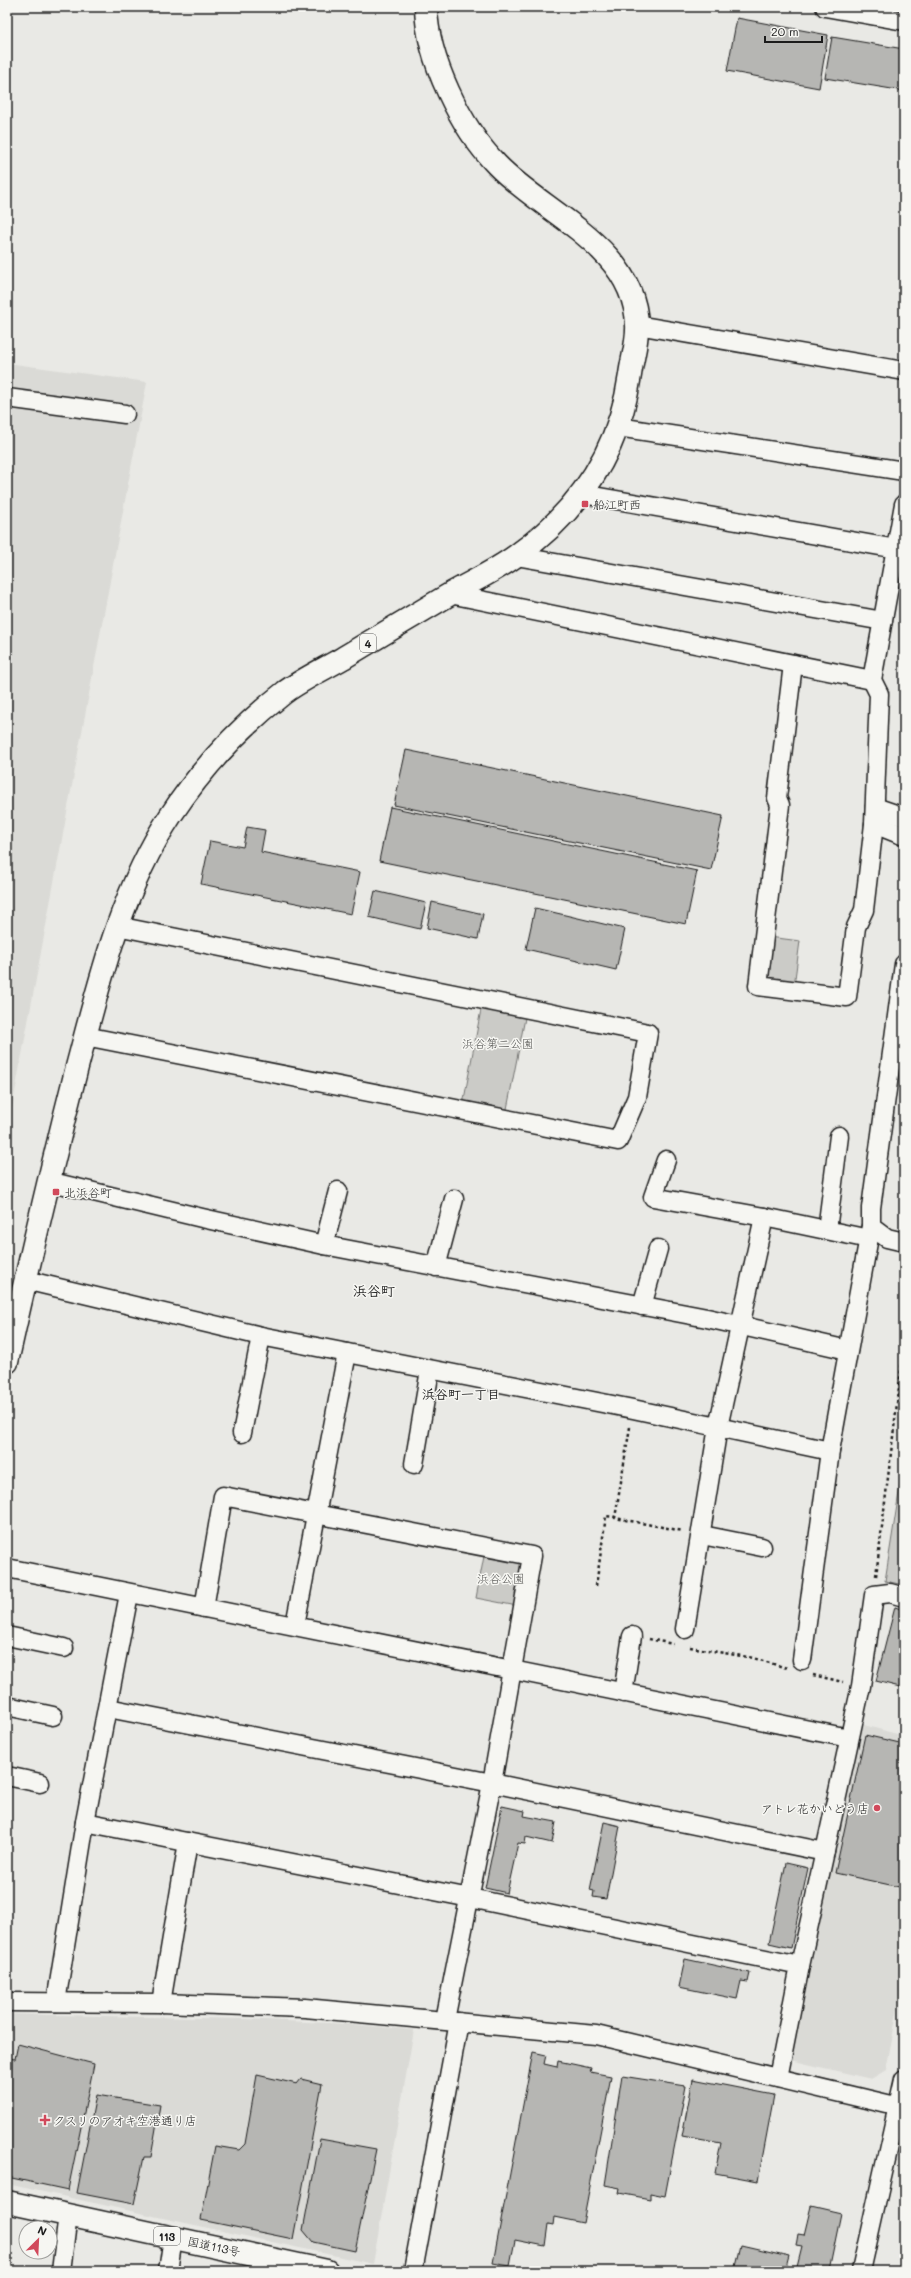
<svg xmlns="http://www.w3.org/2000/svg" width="911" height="2278" font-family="Mali,'Klee One',sans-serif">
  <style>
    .built { fill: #dadad6 }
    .green { fill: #cbcbc7; stroke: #747472 }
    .building { fill: #b6b6b3; stroke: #1c1c1c }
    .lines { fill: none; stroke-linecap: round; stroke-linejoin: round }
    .minor-casing { stroke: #1c1c1c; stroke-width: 21 }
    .major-casing { stroke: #1c1c1c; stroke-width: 25 }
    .highway-casing { stroke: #1c1c1c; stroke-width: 25 }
    .path { stroke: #1c1c1c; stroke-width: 2.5; stroke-dasharray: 3 3; stroke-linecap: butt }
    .minor { stroke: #f6f6f2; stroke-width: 18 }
    .major { stroke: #f6f6f2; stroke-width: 22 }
    .highway { stroke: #f6f6f2; stroke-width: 22 }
    .poi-dot { fill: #d1495b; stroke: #f6f6f2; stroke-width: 1.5 }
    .labels { text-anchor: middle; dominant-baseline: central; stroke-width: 3; stroke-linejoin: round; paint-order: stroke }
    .shield { fill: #f6f6f2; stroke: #5d5d5c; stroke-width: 1 }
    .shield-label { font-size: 11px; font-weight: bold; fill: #1c1c1c }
    .poi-label { font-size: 12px; fill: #1c1c1c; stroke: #f6f6f2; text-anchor: start }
    .park-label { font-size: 12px; fill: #51514f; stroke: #f6f6f2 }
    .street-label { font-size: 12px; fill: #1c1c1c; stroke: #f6f6f2 }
    .neighbourhood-label { font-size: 13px; font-weight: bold; fill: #1c1c1c; stroke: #f6f6f2 }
    .quarter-label { font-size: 14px; font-weight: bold; fill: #1c1c1c; stroke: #f6f6f2 }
  </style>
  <rect width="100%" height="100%" fill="#e9e9e5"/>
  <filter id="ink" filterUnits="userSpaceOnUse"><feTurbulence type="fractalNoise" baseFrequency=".025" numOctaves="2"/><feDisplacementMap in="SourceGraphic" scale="8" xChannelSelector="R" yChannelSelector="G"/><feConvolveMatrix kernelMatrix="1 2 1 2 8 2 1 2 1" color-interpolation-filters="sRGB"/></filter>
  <g filter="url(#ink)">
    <g class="built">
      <polygon points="7,363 147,382 7,1135"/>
      <polygon points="860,1724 904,1736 904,1976 886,2070 871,2079 790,2060"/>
      <polygon points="7,2014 244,2019 350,2024 414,2030 373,2264 7,2184"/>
    </g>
    <g class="green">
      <polygon points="769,937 800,941 794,986 763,982"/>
      <polygon points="483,999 527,1008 505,1119 462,1110"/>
      <polygon points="904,1461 904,1585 885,1581"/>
      <polygon points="485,1551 526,1559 517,1606 476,1598"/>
    </g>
    <g class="building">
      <polygon points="737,18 828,35 819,88 727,71"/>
      <polygon points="832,37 904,49 904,91 825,78"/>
      <polygon points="406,750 723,816 711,870 394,805"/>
      <polygon points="390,807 697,871 686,924 379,861"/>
      <polygon points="247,827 265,830 261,852 360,872 351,914 201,884 210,841 243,847"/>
      <polygon points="375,891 426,903 420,929 369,917"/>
      <polygon points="432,902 483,914 478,939 427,928"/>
      <polygon points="535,908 625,929 616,970 526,949"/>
      <polygon points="895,1607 904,1610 904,1688 876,1681"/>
      <polygon points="865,1735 904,1744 904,1888 835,1873"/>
      <polygon points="502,1806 525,1811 524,1816 556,1822 552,1843 526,1837 525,1844 518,1843 507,1893 485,1888"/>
      <polygon points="604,1822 620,1826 606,1899 593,1897 594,1891 590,1890"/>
      <polygon points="786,1863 808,1868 791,1948 769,1943"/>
      <polygon points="685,1959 750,1973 748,1982 741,1981 737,1999 679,1987"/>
      <polygon points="18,2044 94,2064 68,2190 7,2177 7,2058 15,2059"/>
      <polygon points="533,2052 546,2055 544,2064 557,2067 558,2061 591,2068 590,2072 611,2076 583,2223 554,2217 553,2225 548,2224 545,2246 515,2240 510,2266 493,2263"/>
      <polygon points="257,2075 297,2084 301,2079 322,2084 293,2239 201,2220 215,2146 239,2150 245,2144"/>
      <polygon points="622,2076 686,2086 665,2196 650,2193 650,2199 619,2193 620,2188 605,2185"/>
      <polygon points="693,2079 774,2095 758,2181 715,2173 721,2143 682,2136"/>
      <polygon points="96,2095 160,2105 151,2157 144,2157 134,2204 77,2193"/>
      <polygon points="320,2139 376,2149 355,2251 313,2242 303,2230"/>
      <polygon points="811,2206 841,2213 829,2271 791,2271 792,2267 797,2267 802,2247 796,2246 798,2234 804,2235"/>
      <polygon points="741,2245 789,2256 785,2271 735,2271"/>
    </g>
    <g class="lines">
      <g class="minor-casing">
        <g id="minor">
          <polyline points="825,7 904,21"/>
          <polyline points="637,325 904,371"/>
          <polyline points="7,398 125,414"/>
          <polyline points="618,427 904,471"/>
          <polyline points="582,494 897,549"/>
          <polyline points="516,556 883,621"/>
          <polyline points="450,594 872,680"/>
          <polyline points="793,664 777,798 780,805 758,986 847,997 856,927 864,910 874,824 879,694 872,680 904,504"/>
          <polyline points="875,807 904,817"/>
          <polyline points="874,824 904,836"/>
          <polyline points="904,964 871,1208 871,1226 887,1238 904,1242"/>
          <polyline points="85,1036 618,1141 637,1097 648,1033 117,926"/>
          <polyline points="666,1160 653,1197 764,1217"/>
          <polyline points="48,1181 202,1218 324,1245 707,1318 848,1350"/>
          <polyline points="827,1230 839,1136"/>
          <polyline points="324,1245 338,1191"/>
          <polyline points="436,1267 454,1199"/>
          <polyline points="25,1280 261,1336 633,1409 830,1451"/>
          <polyline points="642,1306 658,1249"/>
          <polyline points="242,1433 261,1336"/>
          <polyline points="414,1464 430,1370"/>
          <polyline points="702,1535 762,1547"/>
          <polyline points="7,1568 849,1738"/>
          <polyline points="204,1608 223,1496 532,1556 492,1783 445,2020"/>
          <polyline points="295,1625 347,1353"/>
          <polyline points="685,1629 718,1427 764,1217 869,1239"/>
          <polyline points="7,1636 64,1648"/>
          <polyline points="802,1660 830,1451 871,1226"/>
          <polyline points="623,1693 632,1636"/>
          <polyline points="7,1706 53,1716"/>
          <polyline points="108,1708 492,1783 825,1852"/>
          <polyline points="7,1776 40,1783"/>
          <polyline points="85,1822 470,1898 800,1966"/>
          <polyline points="7,2002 161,2003 305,2008 596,2035 904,2108"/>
          <polyline points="56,2002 85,1822 129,1594"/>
          <polyline points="161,2003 188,1842"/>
          <polyline points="778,2078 800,1966 861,1686 874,1595 890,1593 904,1597"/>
          <polyline points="61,2271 68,2215"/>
          <polyline points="168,2271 173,2237"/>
          <polyline points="413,2271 459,2022"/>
          <polyline points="861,2271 904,2079"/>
        </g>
      </g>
      <g class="major-casing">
        <path id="major" d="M7,1362C29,1263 52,1165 77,1067C100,980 121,891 171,815C202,768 240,727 285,692C303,679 324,669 343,658C379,636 415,615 452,593C473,581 497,570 517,555C580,510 619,452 630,375C632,359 638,341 637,325C635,247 543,213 497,165C461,128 427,59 426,7"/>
      </g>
      <g class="highway-casing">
        <polyline id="highway" points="7,2202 327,2271"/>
      </g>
      <g class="path">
        <polyline points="630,1427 615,1518 683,1531"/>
        <polyline points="876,1576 904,1346"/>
        <polyline points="596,1586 606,1516 615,1517"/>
        <polyline points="649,1639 673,1644"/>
        <polyline points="690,1647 753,1658 787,1668"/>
        <polyline points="813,1675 843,1682"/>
      </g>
      <use href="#minor" class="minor"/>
      <use href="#major" class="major"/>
      <use href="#highway" class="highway"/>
    </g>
  </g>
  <g class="poi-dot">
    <rect x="581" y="500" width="8" height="8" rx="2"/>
    <rect x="52" y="1188" width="8" height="8" rx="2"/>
    <circle cx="877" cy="1808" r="4"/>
    <path d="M43 2114h4v4h4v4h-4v4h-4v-4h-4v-4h4z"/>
  </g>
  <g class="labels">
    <g class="shield">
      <rect x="360" y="634" width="16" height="18" rx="3"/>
      <rect x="154" y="2227" width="26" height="18" rx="3"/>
    </g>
    <g class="shield-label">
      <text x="368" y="643">4</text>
      <text x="167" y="2236">113</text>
    </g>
    <g class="poi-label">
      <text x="593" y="504">船江町西</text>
      <text x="64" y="1192">北浜谷町</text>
      <text x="869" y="1808" text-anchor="end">アトレ花かいどう店</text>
      <text x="53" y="2120">クスリのアオキ空港通り店</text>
    </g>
    <g class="park-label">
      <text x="498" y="1043">浜谷第二公園</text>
      <text x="501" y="1578">浜谷公園</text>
    </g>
    <g class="street-label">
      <text transform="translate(214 2246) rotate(12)">国道113号</text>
    </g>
    <g class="neighbourhood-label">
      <text x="461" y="1393">浜谷町一丁目</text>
    </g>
    <g class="quarter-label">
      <text x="374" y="1290">浜谷町</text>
    </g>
  </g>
  <rect width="911" height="2278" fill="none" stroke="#f6f6f2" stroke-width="24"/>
  <rect x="12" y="12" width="887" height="2254" fill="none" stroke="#1c1c1c" stroke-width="1.5" filter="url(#ink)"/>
  <g transform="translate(38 2240) rotate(24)"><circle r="19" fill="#f6f6f2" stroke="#9f9f9c"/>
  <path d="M0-3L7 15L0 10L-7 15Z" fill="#d1495b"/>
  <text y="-6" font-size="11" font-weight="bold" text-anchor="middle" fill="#1c1c1c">N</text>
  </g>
  <path d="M765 36v6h57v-6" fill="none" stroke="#1c1c1c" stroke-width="2"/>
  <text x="771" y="36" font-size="12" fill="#1c1c1c" stroke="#f6f6f2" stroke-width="3" paint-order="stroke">20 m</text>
</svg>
